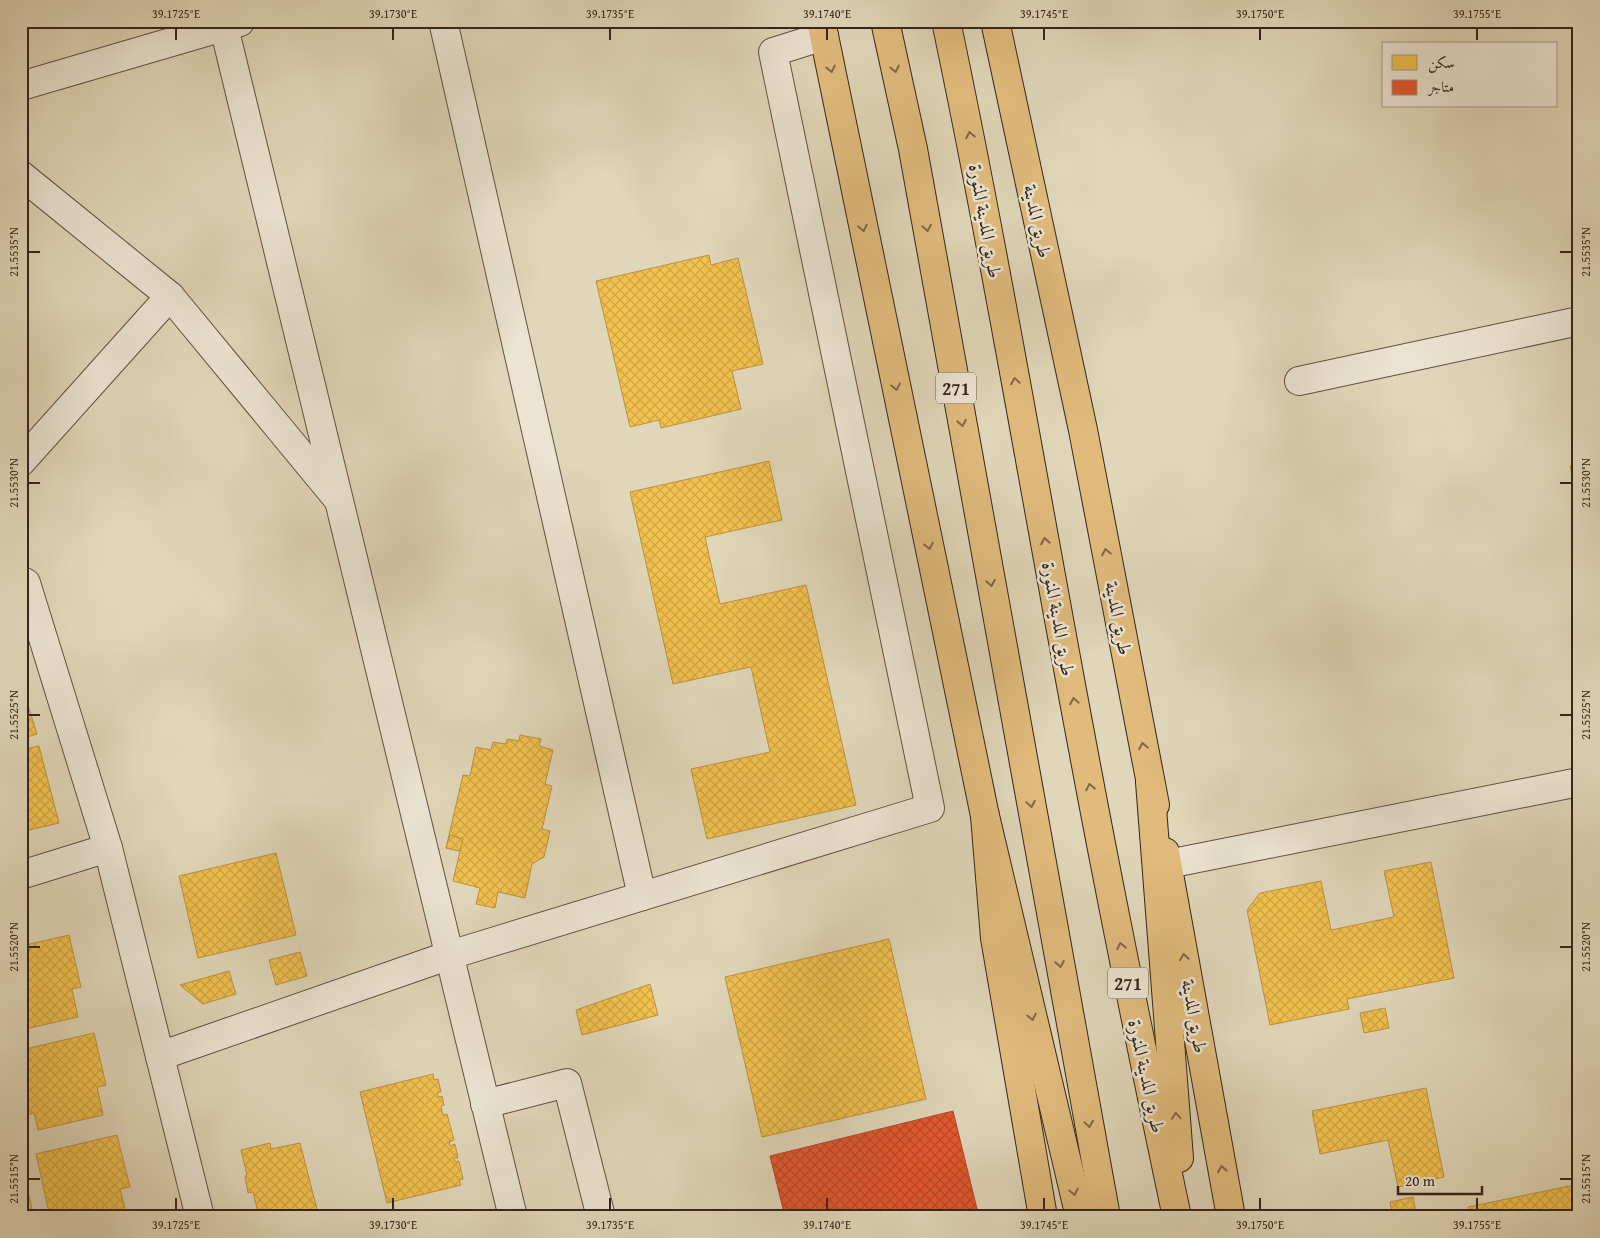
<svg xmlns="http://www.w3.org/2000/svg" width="1600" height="1238" font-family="'Gentium Book Plus',Amiri,serif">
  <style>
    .homes { fill: url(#homes-cross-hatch); stroke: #ba923e }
    .shops { fill: url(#shops-cross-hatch); stroke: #b04828 }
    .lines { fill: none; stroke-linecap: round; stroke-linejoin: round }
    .street-casing { stroke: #605041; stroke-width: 30 }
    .primary-casing { stroke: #362419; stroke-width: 30 }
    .highway-casing { stroke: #362419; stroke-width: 30 }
    .street { stroke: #ebe4d2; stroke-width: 28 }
    .primary { stroke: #e0bb7c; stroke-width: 28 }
    .highway { stroke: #e0bb7c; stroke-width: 28 }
    .oneway { stroke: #826846 }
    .ticks { fill: none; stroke: #362419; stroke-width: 2 }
    .labels { text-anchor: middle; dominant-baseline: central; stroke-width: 5; stroke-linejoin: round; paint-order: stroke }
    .shield { fill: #ebe4d2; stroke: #6c5e50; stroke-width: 1 }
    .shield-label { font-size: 18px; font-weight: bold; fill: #362419 }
    .street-label { font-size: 19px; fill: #362419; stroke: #ebe4d2 }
    .neatline { fill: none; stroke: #362419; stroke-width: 2 }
    .ticks-label { font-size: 12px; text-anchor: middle; fill: #362419 }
  </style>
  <defs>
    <pattern id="homes-cross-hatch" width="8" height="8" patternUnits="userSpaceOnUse" patternTransform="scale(1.25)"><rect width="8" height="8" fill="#f2c14e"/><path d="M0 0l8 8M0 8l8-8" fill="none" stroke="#d0a644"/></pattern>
    <pattern id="shops-cross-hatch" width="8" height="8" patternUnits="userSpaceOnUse" patternTransform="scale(1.25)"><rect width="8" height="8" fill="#e4572e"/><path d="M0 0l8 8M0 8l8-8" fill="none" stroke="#ba4826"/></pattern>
  </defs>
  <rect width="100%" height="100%" fill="#e0d6b9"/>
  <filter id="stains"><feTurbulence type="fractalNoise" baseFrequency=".004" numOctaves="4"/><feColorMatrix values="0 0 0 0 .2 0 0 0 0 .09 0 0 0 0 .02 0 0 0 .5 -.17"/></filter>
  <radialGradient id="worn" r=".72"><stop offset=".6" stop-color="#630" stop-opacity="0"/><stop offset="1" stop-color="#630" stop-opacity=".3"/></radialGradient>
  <g class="homes">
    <polygon points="709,255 711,265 738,258 763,364 732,371 741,409 661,428 659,420 630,427 596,281"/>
    <polygon points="769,461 782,520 705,537 720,604 806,585 856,805 707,839 691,769 770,752 751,667 673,684 630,492"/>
    <polygon points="1579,464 1579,506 1570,466"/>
    <polygon points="21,683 37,734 21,739"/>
    <polygon points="520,735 541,739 539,746 553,750 545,784 552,786 542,829 550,831 544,857 532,864 525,898 498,892 495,908 476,904 480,888 453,881 460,851 446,848 463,775 470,776 476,747 491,750 493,742 506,744 507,739 519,741"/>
    <polygon points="39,746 59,823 21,832 21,750"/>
    <polygon points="450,835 463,839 460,851 446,848"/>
    <polygon points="276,853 296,935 198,958 179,876"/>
    <polygon points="1431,862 1454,978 1347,999 1349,1009 1270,1025 1247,910 1260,893 1321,881 1331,930 1394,917 1384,871"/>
    <polygon points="69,935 81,987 72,989 78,1017 21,1030 21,946"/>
    <polygon points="889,939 926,1099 762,1137 725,977"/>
    <polygon points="300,952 307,976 276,985 269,960"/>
    <polygon points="229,971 236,994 203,1004 180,985"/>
    <polygon points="650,984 658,1015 582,1035 576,1010"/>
    <polygon points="1385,1008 1389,1028 1364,1033 1360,1013"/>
    <polygon points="94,1033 106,1085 97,1087 103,1115 38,1130 34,1113 26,1115 21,1093 21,1050"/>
    <polygon points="433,1074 434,1080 438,1079 441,1092 437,1093 439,1097 442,1096 444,1105 441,1106 443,1115 447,1114 454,1140 449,1142 450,1146 455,1144 458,1158 454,1158 455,1162 459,1161 463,1179 459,1180 461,1185 387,1203 360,1092"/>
    <polygon points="1426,1088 1444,1177 1398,1187 1388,1140 1320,1154 1312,1111"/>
    <polygon points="117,1135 130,1187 120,1189 127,1217 58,1217 58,1215 50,1217 36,1154"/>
    <polygon points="270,1143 271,1149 300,1143 319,1217 259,1217 253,1192 248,1193 245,1176 247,1175 241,1150"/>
    <polygon points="21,1171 23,1171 34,1217 21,1217"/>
    <polygon points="1579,1184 1579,1217 1470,1217 1468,1207"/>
    <polygon points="1413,1197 1417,1217 1393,1217 1390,1202"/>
    <polygon points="462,1209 464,1217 426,1217"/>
    <polygon points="725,1210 735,1217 695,1217"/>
  </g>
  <polygon class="shops" points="953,1111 979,1217 785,1217 770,1156"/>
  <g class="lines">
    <g class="street-casing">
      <g id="street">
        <polyline points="443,21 642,896"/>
        <polyline points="224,27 513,1217"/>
        <polyline points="21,86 240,22"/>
        <polyline points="21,175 170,296 336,497"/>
        <polyline points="1299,381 1579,321"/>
        <polyline points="21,462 170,296"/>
        <polyline points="21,580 26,583 108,848 200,1217"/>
        <polyline points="1168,864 1579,782"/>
        <polyline points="21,875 108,848"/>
        <polyline points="160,1056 450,955 930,808 773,52 824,36"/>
        <polyline points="485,1104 567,1083 601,1217"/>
      </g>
    </g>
    <g class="primary-casing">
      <g id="primary">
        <polyline points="821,21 985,816 995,938 1043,1217"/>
        <polyline points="995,21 1083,430 1155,805"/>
        <polyline points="1165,852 1231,1217"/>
      </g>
    </g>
    <g class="highway-casing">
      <g id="highway">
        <polyline points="885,21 913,149 1106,1217"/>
        <path d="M946,21C997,263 1037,506 1083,749C1112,905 1144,1061 1177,1217"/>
        <polyline points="1150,782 1179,1158"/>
        <polyline points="985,816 1080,1217"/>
      </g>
    </g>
    <use href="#street" class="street"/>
    <use href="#primary" class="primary"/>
    <use href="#highway" class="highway"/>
  </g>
  <defs><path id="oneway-chevron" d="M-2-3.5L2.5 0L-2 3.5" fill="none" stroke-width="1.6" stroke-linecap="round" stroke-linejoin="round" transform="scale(1.25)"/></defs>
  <g class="oneway">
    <use href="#oneway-chevron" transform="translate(831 69) rotate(78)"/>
    <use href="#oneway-chevron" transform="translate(895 69) rotate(78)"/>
    <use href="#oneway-chevron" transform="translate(970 135) rotate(-101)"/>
    <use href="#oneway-chevron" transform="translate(863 228) rotate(78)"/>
    <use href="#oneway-chevron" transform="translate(927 228) rotate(80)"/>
    <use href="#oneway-chevron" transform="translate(1015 381) rotate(-100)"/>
    <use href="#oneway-chevron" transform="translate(896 387) rotate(78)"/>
    <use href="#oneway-chevron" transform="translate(962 423) rotate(80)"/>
    <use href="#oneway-chevron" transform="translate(1045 541) rotate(-100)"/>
    <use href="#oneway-chevron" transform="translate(929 546) rotate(78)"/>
    <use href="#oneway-chevron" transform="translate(1106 552) rotate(-101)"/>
    <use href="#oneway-chevron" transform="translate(991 583) rotate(80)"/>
    <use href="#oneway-chevron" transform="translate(1074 701) rotate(-100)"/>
    <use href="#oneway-chevron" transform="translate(1143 746) rotate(-101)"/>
    <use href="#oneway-chevron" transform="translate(1090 787) rotate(-101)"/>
    <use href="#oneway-chevron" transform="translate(1031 804) rotate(80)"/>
    <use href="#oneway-chevron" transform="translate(1121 946) rotate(-101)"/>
    <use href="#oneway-chevron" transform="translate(1184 957) rotate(-100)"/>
    <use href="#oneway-chevron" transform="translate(1060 964) rotate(80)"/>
    <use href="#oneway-chevron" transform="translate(1032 1017) rotate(77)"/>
    <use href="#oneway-chevron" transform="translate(1176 1116) rotate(-94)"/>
    <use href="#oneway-chevron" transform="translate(1089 1124) rotate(80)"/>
    <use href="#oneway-chevron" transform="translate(1222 1169) rotate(-100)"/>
    <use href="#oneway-chevron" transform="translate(1074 1192) rotate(77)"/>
  </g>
  <path class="ticks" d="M176,28V40M393,28V40M610,28V40M827,28V40M1044,28V40M1260,28V40M1477,28V40M28,252H40M1560,252H1572M28,483H40M1560,483H1572M28,715H40M1560,715H1572M28,947H40M1560,947H1572M28,1179H40M1560,1179H1572M176,1198V1210M393,1198V1210M610,1198V1210M827,1198V1210M1044,1198V1210M1260,1198V1210M1477,1198V1210"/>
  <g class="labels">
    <g class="shield">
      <rect x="936" y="372.5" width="40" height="31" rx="4"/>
      <rect x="1108" y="967.5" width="40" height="31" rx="4"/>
    </g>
    <g class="shield-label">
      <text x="956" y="388">271</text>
      <text x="1128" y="983">271</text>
    </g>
    <g class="street-label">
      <text transform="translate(986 221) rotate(80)">طريق المدينة المنورة</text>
      <text transform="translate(1038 221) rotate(78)">طريق المدينة</text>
      <text transform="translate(1119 618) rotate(79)">طريق المدينة</text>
      <text transform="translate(1059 619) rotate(80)">طريق المدينة المنورة</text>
      <text transform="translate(1195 1016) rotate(80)">طريق المدينة</text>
      <text transform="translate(1147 1076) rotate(78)">طريق المدينة المنورة</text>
    </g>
  </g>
  <rect width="1600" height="1238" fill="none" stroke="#e0d6b9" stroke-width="55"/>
  <rect x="1382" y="42" width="175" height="65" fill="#ebe4d2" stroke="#a39788"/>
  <rect x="1392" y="55" width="25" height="15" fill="#f2c14e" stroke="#a39788"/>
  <text x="1428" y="68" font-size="15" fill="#362419">سكن</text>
  <rect x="1392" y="80" width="25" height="15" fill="#e4572e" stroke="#a39788"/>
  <text x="1428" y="92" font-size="15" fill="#362419">متاجر</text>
  <path d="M1398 1186v8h84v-8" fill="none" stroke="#362419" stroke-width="2.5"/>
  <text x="1405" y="1186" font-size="15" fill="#362419" stroke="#ebe4d2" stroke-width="4" paint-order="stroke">20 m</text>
  <rect x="28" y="28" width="1544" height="1182" class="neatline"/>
  <g class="ticks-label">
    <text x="176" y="18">39.1725°E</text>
    <text x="393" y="18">39.1730°E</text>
    <text x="610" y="18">39.1735°E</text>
    <text x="827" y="18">39.1740°E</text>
    <text x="1044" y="18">39.1745°E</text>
    <text x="1260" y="18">39.1750°E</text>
    <text x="1477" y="18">39.1755°E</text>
    <text transform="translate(14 252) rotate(-90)" y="4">21.5535°N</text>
    <text transform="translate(1586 252) rotate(-90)" y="4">21.5535°N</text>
    <text transform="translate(14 483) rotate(-90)" y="4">21.5530°N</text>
    <text transform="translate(1586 483) rotate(-90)" y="4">21.5530°N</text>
    <text transform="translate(14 715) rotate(-90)" y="4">21.5525°N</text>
    <text transform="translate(1586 715) rotate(-90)" y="4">21.5525°N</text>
    <text transform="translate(14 947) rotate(-90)" y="4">21.5520°N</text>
    <text transform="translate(1586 947) rotate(-90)" y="4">21.5520°N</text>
    <text transform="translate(14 1179) rotate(-90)" y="4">21.5515°N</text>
    <text transform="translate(1586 1179) rotate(-90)" y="4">21.5515°N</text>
    <text x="176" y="1229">39.1725°E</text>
    <text x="393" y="1229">39.1730°E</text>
    <text x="610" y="1229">39.1735°E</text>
    <text x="827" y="1229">39.1740°E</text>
    <text x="1044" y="1229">39.1745°E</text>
    <text x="1260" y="1229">39.1750°E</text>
    <text x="1477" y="1229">39.1755°E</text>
  </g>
  <rect width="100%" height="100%" filter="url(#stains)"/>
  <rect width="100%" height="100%" fill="url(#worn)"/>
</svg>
